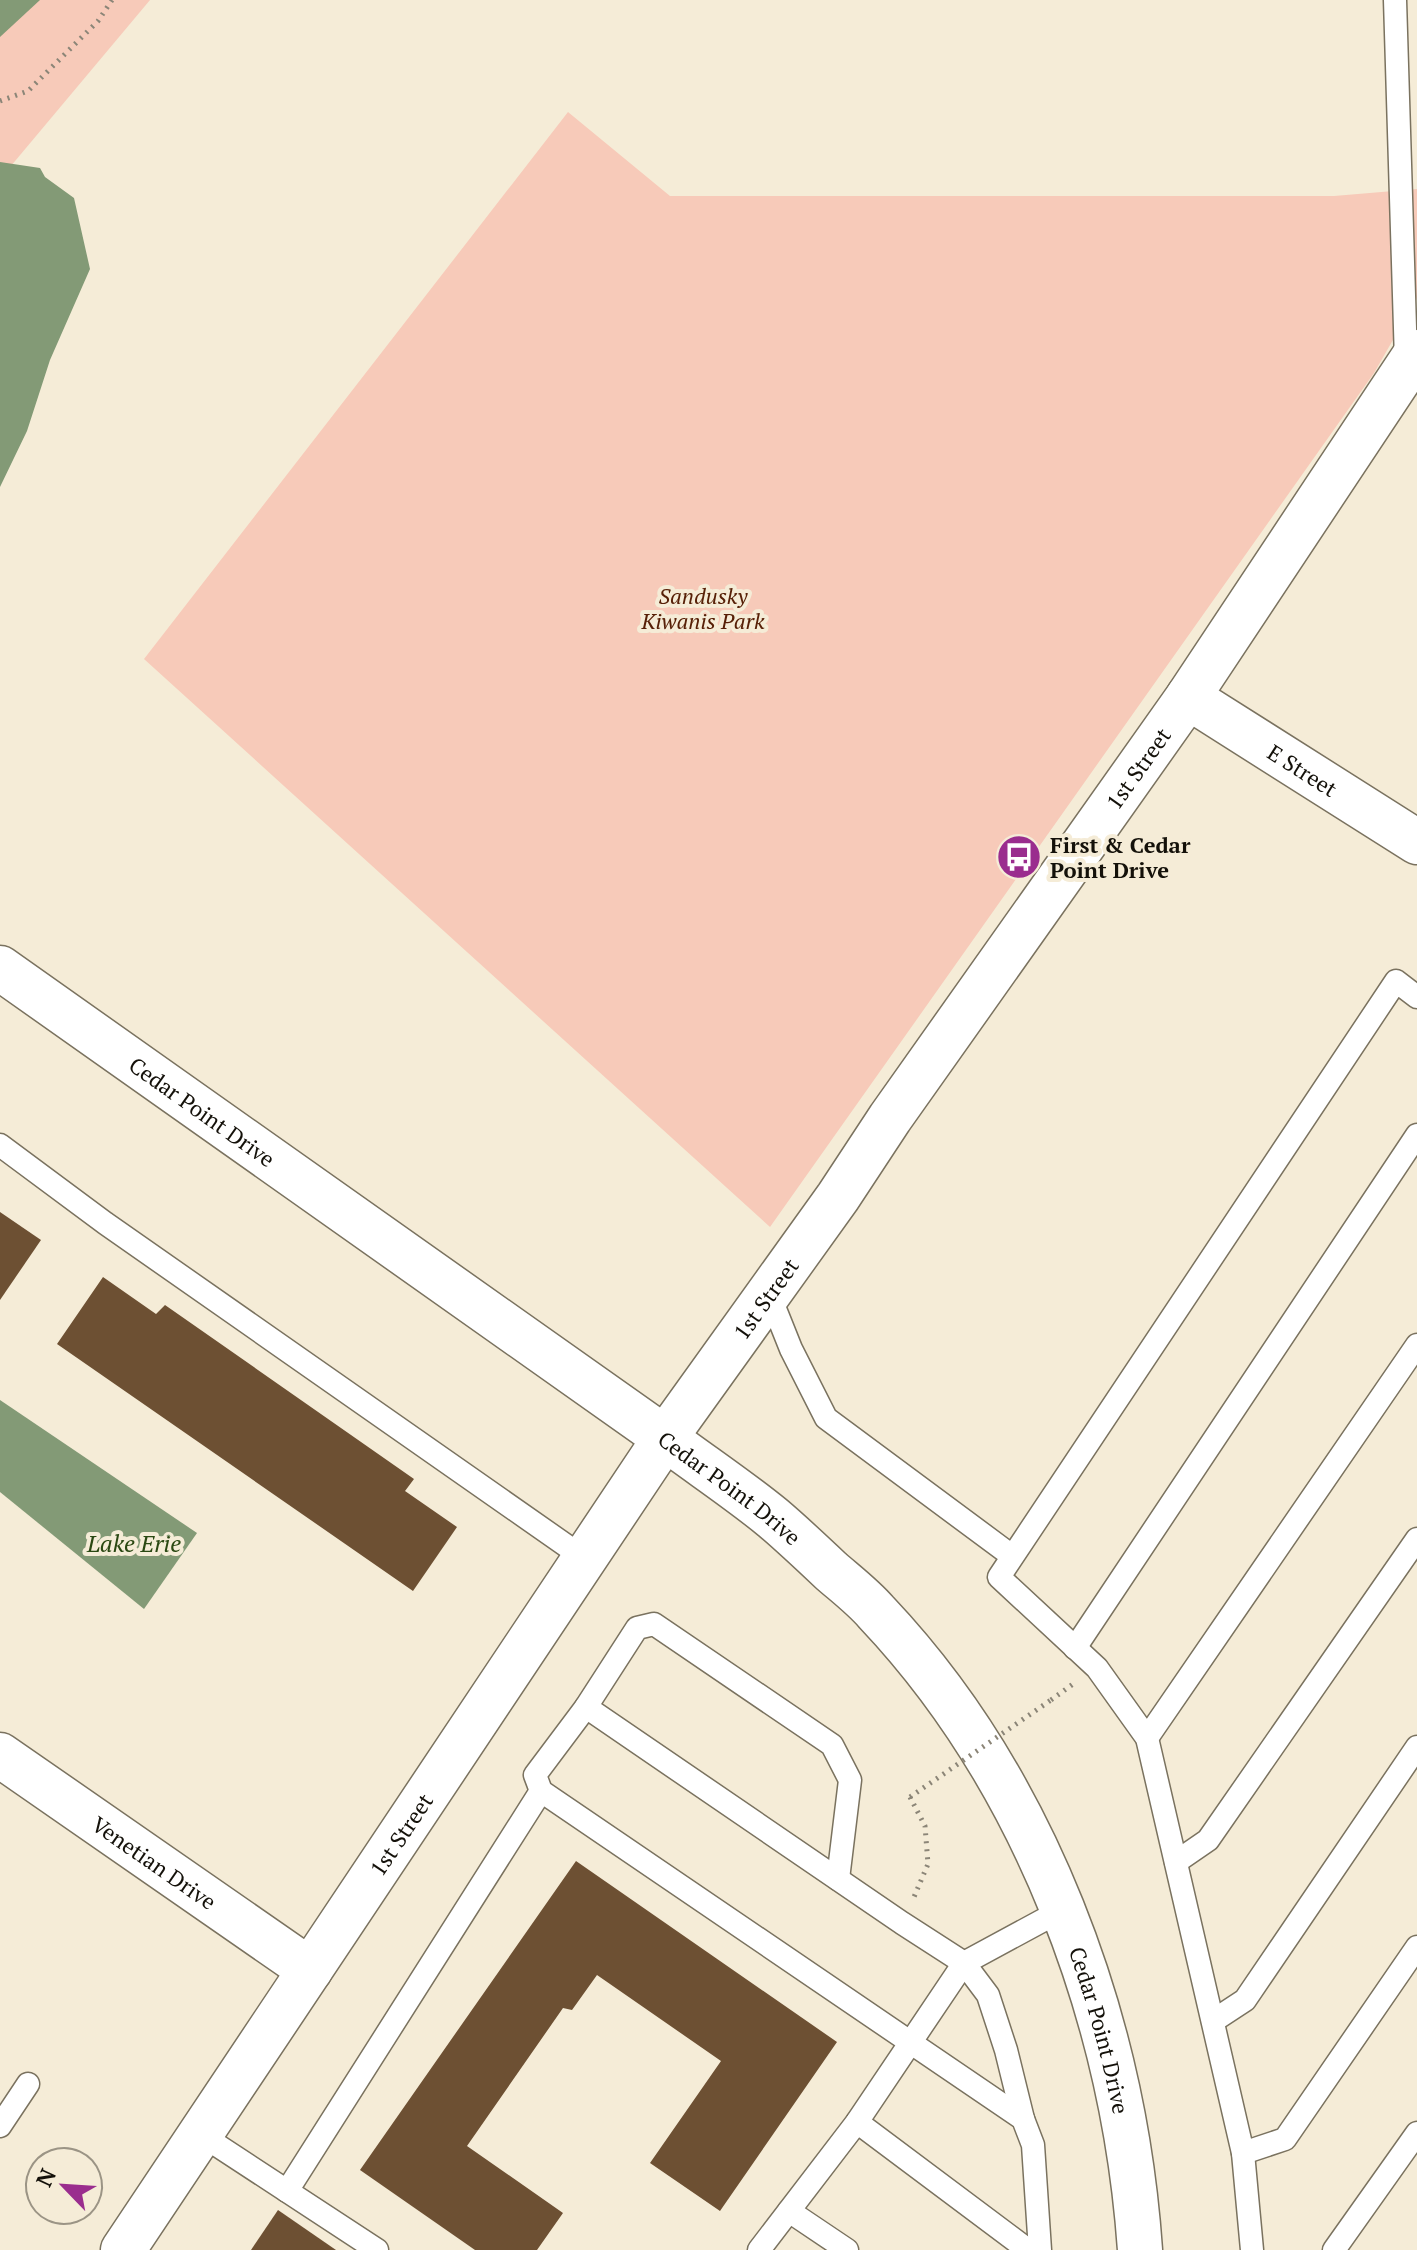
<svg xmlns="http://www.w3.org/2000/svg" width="1417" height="2250" font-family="'PT Serif',serif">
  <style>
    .green { fill: #f7cab9 }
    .water { fill: #839a76 }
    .building { fill: #6d5033 }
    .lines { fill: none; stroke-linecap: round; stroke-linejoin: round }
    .lane-casing { stroke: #7a725f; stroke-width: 25 }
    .street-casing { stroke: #7a725f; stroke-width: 47 }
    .secondary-casing { stroke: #7a725f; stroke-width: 47 }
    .path { stroke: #8b8577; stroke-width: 5; stroke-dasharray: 2 6; stroke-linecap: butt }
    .lane { stroke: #fff; stroke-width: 22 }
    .street { stroke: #fff; stroke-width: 44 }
    .secondary { stroke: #fff; stroke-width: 44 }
    .path-bridge { stroke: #8b8577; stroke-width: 5; stroke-dasharray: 2 6; stroke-linecap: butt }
    .labels { text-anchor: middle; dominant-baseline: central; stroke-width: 8; stroke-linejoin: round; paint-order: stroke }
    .park-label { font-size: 22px; font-style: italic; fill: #572007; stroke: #f5ecd7 }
    .street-label { font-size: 22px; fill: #14110a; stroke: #f5ecd7 }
    .poi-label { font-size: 22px; font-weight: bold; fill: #14110a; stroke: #f5ecd7; text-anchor: start }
    .water-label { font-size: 24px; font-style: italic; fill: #2a4812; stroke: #f5ecd7 }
  </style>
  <rect width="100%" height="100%" fill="#f5ecd7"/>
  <g class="green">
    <polygon points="0,0 150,0 0,179"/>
    <polygon points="568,112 670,196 1334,196 1417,189 1417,298 1374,373 770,1227 144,659"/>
  </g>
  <g class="water">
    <polygon points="0,0 40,0 0,37"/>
    <polygon points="0,162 40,168 45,177 74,198 90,269 50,360 27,431 0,487"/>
    <polygon points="0,1400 197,1533 144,1609 0,1492"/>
  </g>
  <g class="building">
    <polygon points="0,1212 41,1240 0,1300"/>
    <polygon points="103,1277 156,1314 165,1305 414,1479 405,1491 457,1527 413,1591 57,1344"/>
    <polygon points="576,1861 837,2042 720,2211 650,2163 721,2061 597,1975 572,2010 563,2008 467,2146 563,2213 537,2250 475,2250 360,2170"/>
    <polygon points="278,2210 336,2250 251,2250"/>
  </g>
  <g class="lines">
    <g class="lane-casing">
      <g id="lane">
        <polyline points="1395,0 1406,361"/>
        <polyline points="0,1145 105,1223 584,1558"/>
        <polyline points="769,1294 791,1349 826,1418 1012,1556"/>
        <polyline points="1075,1648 1417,1135"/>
        <polyline points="586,1707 902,1923 964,1963 988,1995 1006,2050 1023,2119"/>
        <polyline points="1147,1738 1417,1345"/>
        <polyline points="1176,1862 1208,1840 1417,1539"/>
        <polyline points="838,1879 850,1780 832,1745 654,1624 637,1628 586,1707 535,1775 541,1791 1023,2119 1033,2145 1040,2250"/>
        <polyline points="1213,2021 1245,2000 1417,1747"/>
        <polyline points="857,2122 1028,2250"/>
        <polyline points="0,2126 28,2084"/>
        <polyline points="200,2134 377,2250"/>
        <polyline points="1243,2153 1285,2139 1417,1947"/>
        <polyline points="287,2191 541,1791"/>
        <polyline points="789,2211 847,2250"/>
        <polyline points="759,2250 857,2122 964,1963 1062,1910"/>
        <polyline points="1252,2250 1243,2153 1147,1738 1097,1668 999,1577 1396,981 1417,997"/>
        <polyline points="1334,2250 1417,2133"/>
      </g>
    </g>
    <g class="street-casing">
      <g id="street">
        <path id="s1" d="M1188,697L1417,842"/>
        <path id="s2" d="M665,1438L838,1197L890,1118L1188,697L1417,352"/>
        <path id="s3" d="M0,1755L310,1970"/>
      </g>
    </g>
    <g class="secondary-casing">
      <g id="secondary">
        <path id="s4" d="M0,968L665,1438C701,1465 739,1490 773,1518C793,1535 812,1553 831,1571C846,1584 863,1597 876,1612C1036,1781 1124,2020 1140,2250"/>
        <path id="s5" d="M123,2250L665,1438"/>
      </g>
    </g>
    <g class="path">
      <polyline points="0,101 28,91 98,21 112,0"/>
      <polyline points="1051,1700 1073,1684"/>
      <polyline points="910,1797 925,1826 928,1864 914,1897"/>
    </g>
    <use href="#lane" class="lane"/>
    <use href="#street" class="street"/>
    <use href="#secondary" class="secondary"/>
    <polyline class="path-bridge" points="910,1797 1051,1700"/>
  </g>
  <defs>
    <g id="bus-disc" transform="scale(2.3)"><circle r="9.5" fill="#9a2d8e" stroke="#f5ecd7"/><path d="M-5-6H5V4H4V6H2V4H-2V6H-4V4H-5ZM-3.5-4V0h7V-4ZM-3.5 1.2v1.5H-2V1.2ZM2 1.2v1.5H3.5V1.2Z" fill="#fff"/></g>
  </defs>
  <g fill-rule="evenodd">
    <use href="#bus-disc" x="1019" y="857"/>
  </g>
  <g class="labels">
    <g class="park-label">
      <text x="703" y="595">Sandusky<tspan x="703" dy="25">Kiwanis Park</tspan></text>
    </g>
    <g class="street-label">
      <text stroke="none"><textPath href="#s2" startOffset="820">1st Street</textPath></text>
      <text stroke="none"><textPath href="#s1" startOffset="136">E Street</textPath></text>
      <text stroke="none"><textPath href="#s4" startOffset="248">Cedar Point Drive</textPath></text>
      <text stroke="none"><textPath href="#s2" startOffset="172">1st Street</textPath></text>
      <text stroke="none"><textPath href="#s4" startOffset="896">Cedar Point Drive</textPath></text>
      <text stroke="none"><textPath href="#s5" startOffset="500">1st Street</textPath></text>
      <text stroke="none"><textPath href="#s3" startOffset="188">Venetian Drive</textPath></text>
      <text stroke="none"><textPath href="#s4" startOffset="1568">Cedar Point Drive</textPath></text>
    </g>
    <g class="poi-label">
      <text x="1050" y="844">First &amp; Cedar<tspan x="1050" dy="25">Point Drive</tspan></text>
    </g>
    <g class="water-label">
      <text x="134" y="1543">Lake Erie</text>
    </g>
  </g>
  <g transform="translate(64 2186) rotate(295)"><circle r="38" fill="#f5ecd7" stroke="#9b9485" stroke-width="2"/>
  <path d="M0-6L14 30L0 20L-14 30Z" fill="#9a2d8e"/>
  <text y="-12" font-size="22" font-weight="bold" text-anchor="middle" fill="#14110a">N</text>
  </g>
</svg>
